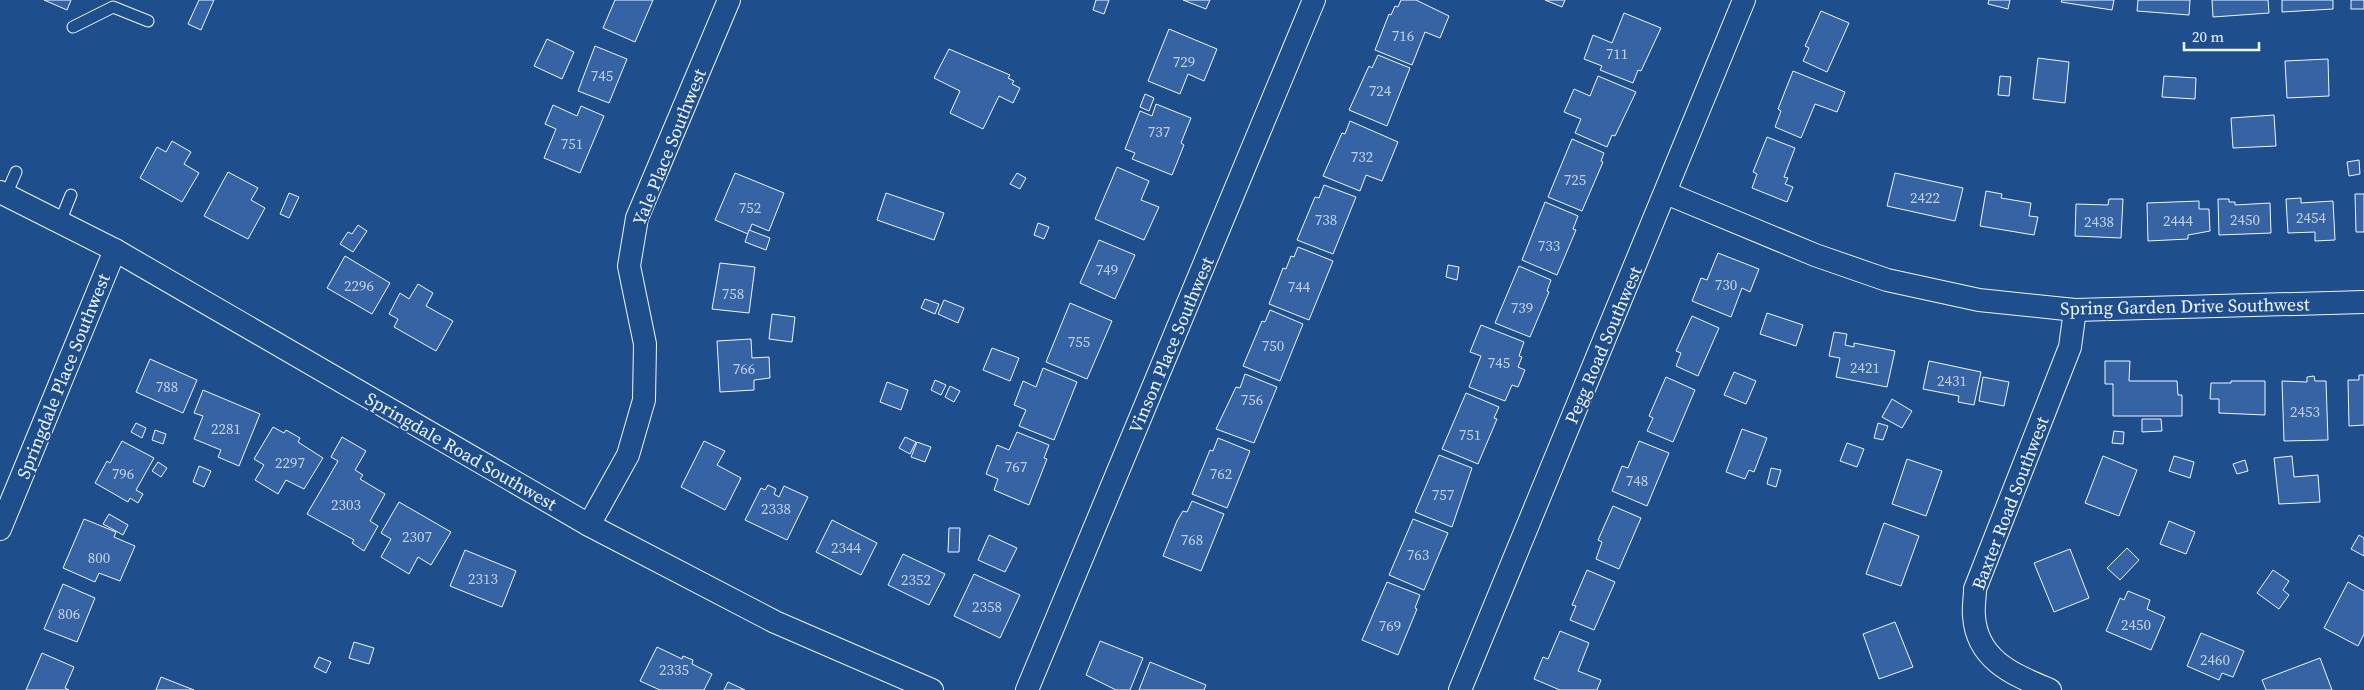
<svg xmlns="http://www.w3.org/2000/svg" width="2364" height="690" font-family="'Source Serif 4',serif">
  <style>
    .building { fill: #3563a3; stroke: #f2f6ff }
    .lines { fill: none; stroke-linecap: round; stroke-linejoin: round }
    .service-casing { stroke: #f2f6ff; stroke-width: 13 }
    .minor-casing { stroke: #f2f6ff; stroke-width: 24 }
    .service { stroke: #1f4e8c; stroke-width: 11 }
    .minor { stroke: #1f4e8c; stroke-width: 22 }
    .labels { text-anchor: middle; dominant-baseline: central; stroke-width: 4; stroke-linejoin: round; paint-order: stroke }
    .number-label { font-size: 15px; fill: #c3d1e8 }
    .street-label { font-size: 18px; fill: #f2f6ff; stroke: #1f4e8c }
  </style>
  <rect width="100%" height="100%" fill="#1f4e8c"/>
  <g class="building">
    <polygon points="44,0 71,0 67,10"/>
    <polygon points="199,0 214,0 201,30 188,24"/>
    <polygon points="615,0 653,0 635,42 603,28"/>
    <polygon points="1096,0 1109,0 1104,14 1093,10"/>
    <polygon points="1183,0 1210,0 1206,9"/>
    <polygon points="1401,0 1416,0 1449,16 1440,38 1425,32 1412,65 1375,50 1389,14 1391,15 1395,6 1398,7"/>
    <polygon points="1545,0 1565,0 1562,7"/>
    <polygon points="1989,0 2010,0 2008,9 1988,4"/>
    <polygon points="2062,0 2114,0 2112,10 2061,2"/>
    <polygon points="2138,0 2190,0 2189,15 2137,11"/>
    <polygon points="2212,0 2268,0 2269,13 2213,17"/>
    <polygon points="2282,0 2333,0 2333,9 2282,12"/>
    <rect x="2351" y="0" width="13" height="9"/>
    <polygon points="1821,11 1849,23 1827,72 1803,61 1809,48 1805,46"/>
    <polygon points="1624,13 1661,28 1641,71 1638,70 1633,83 1600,70 1602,66 1584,59 1593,35 1612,43"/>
    <polygon points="1169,29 1217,49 1204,81 1188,74 1180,94 1148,81"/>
    <polygon points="547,39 574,52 562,79 534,66"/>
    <polygon points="595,46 627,59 609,103 578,91"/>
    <polygon points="949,49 1010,75 1008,78 1014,81 1012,84 1020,88 1013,103 999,96 983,129 950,113 960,91 934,78"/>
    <polygon points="1378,55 1410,68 1387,126 1349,110 1369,66 1372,68"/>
    <polygon points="2038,58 2069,62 2065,103 2033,99"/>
    <polygon points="2328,59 2329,96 2287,98 2285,61"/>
    <polygon points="1793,71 1845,92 1837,112 1815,104 1801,138 1775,127 1781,111 1778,109"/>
    <polygon points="1598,76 1636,92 1615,136 1612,135 1607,147 1575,133 1581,119 1564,112 1574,89 1590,96"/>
    <polygon points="2000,76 2011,77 2009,96 1998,95"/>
    <polygon points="2164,76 2196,78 2195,99 2162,97"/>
    <polygon points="1145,94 1154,98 1149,111 1140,107"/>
    <polygon points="1156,104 1191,118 1181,143 1184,145 1172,175 1132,159 1135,153 1125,149 1140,111 1152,116"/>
    <polygon points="553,105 577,116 581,106 604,116 580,173 544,158 556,129 545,124"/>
    <polygon points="2274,115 2276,146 2233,148 2231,118"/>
    <polygon points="1350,121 1398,142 1382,181 1366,175 1360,191 1323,176 1342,133 1345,134"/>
    <polygon points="1767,137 1795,148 1784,177 1788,178 1785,184 1793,187 1787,202 1752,188 1757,174 1753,172"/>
    <polygon points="1572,139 1604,153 1601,161 1603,162 1582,211 1548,197"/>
    <polygon points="172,141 191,152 184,164 199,173 182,202 140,178 157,147 166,152"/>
    <polygon points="2359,160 2360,174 2349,176 2347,162"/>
    <polygon points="1117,167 1149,181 1141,200 1159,207 1144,240 1095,219"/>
    <polygon points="228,172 258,188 251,200 265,208 248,239 204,216"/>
    <polygon points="735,173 784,193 769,231 752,224 748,234 715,220"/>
    <polygon points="1017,173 1026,178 1020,189 1010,184"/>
    <polygon points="1895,173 1963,188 1955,221 1887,206"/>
    <polygon points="1324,185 1356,197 1333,254 1297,240 1315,197 1319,198"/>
    <polygon points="1986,191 2002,194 2001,198 2031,203 2029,216 2038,217 2034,235 1980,226"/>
    <polygon points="289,193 299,197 289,218 280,214"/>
    <polygon points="886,193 944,213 934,240 877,220"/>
    <polygon points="2355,194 2364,194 2364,232 2356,232"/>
    <polygon points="2301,198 2301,203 2333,201 2335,240 2315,241 2315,232 2288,233 2286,199"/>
    <polygon points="2109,199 2123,199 2121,238 2075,236 2076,204 2108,205"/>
    <polygon points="2218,199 2229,199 2229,202 2235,202 2235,205 2270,203 2271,233 2219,235"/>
    <polygon points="2199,201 2199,209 2209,209 2210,231 2188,235 2188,239 2148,241 2147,203"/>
    <polygon points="1545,202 1578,216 1573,229 1576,230 1557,275 1522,260"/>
    <polygon points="1038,223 1049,227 1044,239 1034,235"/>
    <polygon points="358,225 367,231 353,252 340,244 348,232 352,234"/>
    <polygon points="749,230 770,238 766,250 745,242"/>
    <polygon points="1099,240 1135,255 1115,299 1080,283"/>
    <polygon points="1298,247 1333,261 1309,320 1269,304 1283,268 1286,269 1291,256 1294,257"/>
    <polygon points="1718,253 1759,269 1750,292 1742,288 1731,317 1692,301 1701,278 1707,280"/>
    <polygon points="345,256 390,283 372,314 327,288"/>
    <polygon points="720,263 755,267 749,313 712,309"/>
    <polygon points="1448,265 1459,267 1457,280 1446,277"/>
    <polygon points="1519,266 1551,280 1547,291 1549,292 1530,337 1495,323"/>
    <polygon points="418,284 433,293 426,306 453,321 436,351 394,327 398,319 389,314 400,293 409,299"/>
    <polygon points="925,299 939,304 935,314 921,308"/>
    <polygon points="944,300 964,308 958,323 938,314"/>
    <polygon points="1070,303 1112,321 1087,379 1046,362"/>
    <polygon points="1270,310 1303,324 1280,381 1243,366 1262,321 1265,322"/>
    <polygon points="1767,313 1803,325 1796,346 1760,334"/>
    <polygon points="772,314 795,317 792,342 769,339"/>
    <polygon points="1692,316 1719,328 1698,376 1676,366 1681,353 1676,351"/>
    <polygon points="1481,325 1524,342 1519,356 1522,357 1518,367 1525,370 1518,387 1512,385 1505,401 1469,387 1481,356 1470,352"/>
    <polygon points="1834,332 1847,334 1845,345 1854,347 1854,343 1895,351 1887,387 1836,377 1840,358 1829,356"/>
    <polygon points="751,339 752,358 769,357 770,378 754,380 754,390 720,392 717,341"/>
    <polygon points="992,348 1019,358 1010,381 983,370"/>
    <polygon points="150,359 197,380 183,413 136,392"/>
    <polygon points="1929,361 1981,372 1974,405 1958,402 1959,396 1923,389"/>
    <polygon points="2105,361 2130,361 2129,381 2177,381 2178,395 2182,395 2182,416 2113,416 2113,384 2105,384"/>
    <polygon points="1043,368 1077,382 1054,440 1019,426 1026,410 1014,405 1023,381 1036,387"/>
    <polygon points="1734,372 1756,381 1746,404 1724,395"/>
    <polygon points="1245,374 1277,387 1254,443 1216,429 1236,387 1240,388"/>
    <polygon points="2359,375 2364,375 2364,425 2349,426 2348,380 2359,380"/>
    <polygon points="2314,376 2315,381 2326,381 2328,440 2284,441 2282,381 2307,382 2307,377"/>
    <polygon points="1666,377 1695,390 1673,442 1647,431 1653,418 1649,416"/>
    <polygon points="1983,377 2009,382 2004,406 1979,401"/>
    <polygon points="935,380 946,385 941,395 931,390"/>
    <polygon points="2231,381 2265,381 2265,415 2219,413 2219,399 2210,399 2211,383 2231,383"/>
    <polygon points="887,382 908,390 901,410 880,402"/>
    <polygon points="950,386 960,391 954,402 945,397"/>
    <polygon points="203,390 260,414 239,466 218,457 221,450 194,439 203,416 194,413"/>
    <polygon points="1466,393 1499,407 1494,418 1497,419 1478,464 1442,449"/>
    <polygon points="1892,399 1912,411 1902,428 1882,417"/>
    <polygon points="2142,419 2161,419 2162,431 2142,432"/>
    <polygon points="136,423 146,428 142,438 131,432"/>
    <polygon points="1878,423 1888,426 1883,440 1874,438"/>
    <polygon points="273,427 284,433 286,430 300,438 298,442 323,458 304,489 286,480 278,494 255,480 264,465 254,459"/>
    <polygon points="1742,429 1767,438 1754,472 1749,470 1745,479 1726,472"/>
    <polygon points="155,430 166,434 163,444 152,440"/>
    <polygon points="2114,431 2124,432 2123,444 2112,443"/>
    <polygon points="1017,432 1049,445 1044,458 1047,459 1029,505 994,490 998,479 986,474 997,445 1009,450"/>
    <polygon points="342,437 366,451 355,470 363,475 360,479 385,494 370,521 378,526 364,551 352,543 354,540 307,514 338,461 331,457"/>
    <polygon points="905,437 916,442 910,454 899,448"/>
    <polygon points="1218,438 1250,451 1227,508 1192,494 1210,450 1213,451"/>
    <polygon points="122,441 154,458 136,490 143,494 138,503 130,498 128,502 95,483 107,461 110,463"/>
    <polygon points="704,441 725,451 717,465 741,478 725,510 681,487"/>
    <polygon points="1639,441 1669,453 1647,506 1612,491 1622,466 1628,468"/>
    <polygon points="917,442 931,447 925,462 911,457"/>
    <polygon points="1847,443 1864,449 1857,467 1840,461"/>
    <polygon points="1439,455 1472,468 1452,527 1415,512"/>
    <polygon points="2103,456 2137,470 2119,516 2085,503"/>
    <polygon points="2174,456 2194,462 2190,478 2169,471"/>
    <polygon points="2292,456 2294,477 2318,475 2320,502 2279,504 2274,458"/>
    <polygon points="1907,459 1942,471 1926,516 1892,504"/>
    <polygon points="2245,460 2248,471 2237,474 2233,464"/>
    <polygon points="158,462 167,468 161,477 152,471"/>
    <polygon points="199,466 211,471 204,487 193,482"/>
    <polygon points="1771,468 1781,470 1776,487 1767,484"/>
    <polygon points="768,485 776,489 774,494 779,497 784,486 808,497 787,540 745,520 761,488 765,490"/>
    <polygon points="1192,501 1224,514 1201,571 1163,556 1177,521 1183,511 1187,512"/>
    <polygon points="399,502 451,532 431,565 418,557 409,574 381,557 391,539 381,533"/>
    <polygon points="1613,506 1641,518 1619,569 1596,559 1602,542 1598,540"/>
    <polygon points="109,514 128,525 123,535 103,524"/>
    <polygon points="84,519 116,532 114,537 135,546 120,581 99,573 95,582 63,568"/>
    <polygon points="1413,519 1448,533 1424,590 1389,575"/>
    <polygon points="832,520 877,543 861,575 816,552"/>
    <polygon points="2169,521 2195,532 2186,554 2160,544"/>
    <polygon points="1884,523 1919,536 1901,586 1866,574"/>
    <polygon points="949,528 960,528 959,552 948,552"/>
    <polygon points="989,535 1017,548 1005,572 978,560"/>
    <polygon points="2359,535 2364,538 2364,556 2351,549"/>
    <polygon points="2127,548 2139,560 2120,580 2107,568"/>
    <polygon points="2070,549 2089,598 2054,612 2034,563"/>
    <polygon points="465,550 516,571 502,607 450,586"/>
    <polygon points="903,554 945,574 929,605 888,585"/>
    <polygon points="1587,570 1615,582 1594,630 1570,620 1576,606 1572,605"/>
    <polygon points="2273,570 2289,581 2283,590 2289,595 2279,609 2257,593"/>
    <polygon points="974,574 1020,595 1000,638 954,616"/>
    <polygon points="1387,582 1420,595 1415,608 1417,609 1398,655 1362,640"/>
    <polygon points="2348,582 2364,591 2364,634 2358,646 2324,628"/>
    <polygon points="63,584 95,598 77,642 44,629"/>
    <polygon points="2128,591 2150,600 2147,609 2165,617 2151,650 2106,631 2120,598 2124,600"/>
    <polygon points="1895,622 1913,667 1879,679 1863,634"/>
    <polygon points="1560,631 1589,643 1578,671 1601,680 1597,690 1560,690 1534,679 1543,657 1548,659"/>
    <polygon points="2201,633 2244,651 2233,677 2222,673 2219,680 2187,666"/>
    <polygon points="1100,641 1143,658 1130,690 1116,690 1086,675"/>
    <polygon points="354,642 374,648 369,664 349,658"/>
    <polygon points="657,647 682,659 683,656 693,660 692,664 712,674 704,690 660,690 640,681"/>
    <polygon points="42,653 74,667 65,688 69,690 26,690"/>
    <polygon points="319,657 331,662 326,673 314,667"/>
    <polygon points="2320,658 2332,690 2266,690 2262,680"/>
    <polygon points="1150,662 1206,685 1204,690 1139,690"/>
    <polygon points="161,677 194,690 156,690"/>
    <polygon points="728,682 745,690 724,690"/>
  </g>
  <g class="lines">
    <g class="service-casing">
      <g id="service">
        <polyline points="73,27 113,7 148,21"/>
        <polyline points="6,195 16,172"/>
        <polyline points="60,222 71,195"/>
      </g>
    </g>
    <g class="minor-casing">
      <g id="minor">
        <polyline points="0,192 115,250 589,525 775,622 932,690"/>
        <polyline points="1666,193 1815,255 1887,280 1979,300 2075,310 2364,302"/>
        <polyline points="589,525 628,455 644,400 645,344 629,266 637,218 729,0"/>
        <polyline points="0,529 115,250"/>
        <polyline points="1027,690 1314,0"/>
        <polyline points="1460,690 1744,0"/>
        <path d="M2050,690C2015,675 1977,661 1974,616C1973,608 1975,598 1975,589L2070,347L2075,310"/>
      </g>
    </g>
    <use href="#service" class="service"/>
    <use href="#minor" class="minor"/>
  </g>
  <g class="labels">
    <g class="number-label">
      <text x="1403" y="35">716</text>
      <text x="1617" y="53">711</text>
      <text x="1184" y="61">729</text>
      <text x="602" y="75">745</text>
      <text x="1380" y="90">724</text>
      <text x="1159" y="131">737</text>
      <text x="572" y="143">751</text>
      <text x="1362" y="156">732</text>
      <text x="1575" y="179">725</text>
      <text x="1925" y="197">2422</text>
      <text x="750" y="207">752</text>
      <text x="2311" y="217">2454</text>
      <text x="1326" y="219">738</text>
      <text x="2245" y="219">2450</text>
      <text x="2178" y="220">2444</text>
      <text x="2099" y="221">2438</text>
      <text x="1549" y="245">733</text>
      <text x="1107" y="269">749</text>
      <text x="1726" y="284">730</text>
      <text x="359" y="285">2296</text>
      <text x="1299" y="286">744</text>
      <text x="733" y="293">758</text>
      <text x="1522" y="307">739</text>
      <text x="1079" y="341">755</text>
      <text x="1273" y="345">750</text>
      <text x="1499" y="362">745</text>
      <text x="1865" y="367">2421</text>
      <text x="744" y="368">766</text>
      <text x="1952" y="380">2431</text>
      <text x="167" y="386">788</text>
      <text x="1252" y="399">756</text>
      <text x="2305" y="411">2453</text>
      <text x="226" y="428">2281</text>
      <text x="1470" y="434">751</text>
      <text x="290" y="462">2297</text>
      <text x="1016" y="466">767</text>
      <text x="123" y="473">796</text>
      <text x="1221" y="473">762</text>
      <text x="1637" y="480">748</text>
      <text x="1443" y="494">757</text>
      <text x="346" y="504">2303</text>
      <text x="776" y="508">2338</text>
      <text x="417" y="536">2307</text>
      <text x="1192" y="539">768</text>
      <text x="846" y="547">2344</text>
      <text x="1418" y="554">763</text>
      <text x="99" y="557">800</text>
      <text x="483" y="578">2313</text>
      <text x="916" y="579">2352</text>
      <text x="987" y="606">2358</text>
      <text x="69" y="613">806</text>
      <text x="2136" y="624">2450</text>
      <text x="1390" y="625">769</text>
      <text x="2215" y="659">2460</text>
      <text x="674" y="669">2335</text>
    </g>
    <g class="street-label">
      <text transform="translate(669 147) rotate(-68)">Yale Place Southwest</text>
      <text transform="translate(2185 306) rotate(-1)">Spring Garden Drive Southwest</text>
      <text transform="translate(1171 345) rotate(-67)">Vinson Place Southwest</text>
      <text transform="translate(1603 345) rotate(-67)">Pegg Road Southwest</text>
      <text transform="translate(63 376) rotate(-68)">Springdale Place Southwest</text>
      <text transform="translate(461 451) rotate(30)">Springdale Road Southwest</text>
      <text transform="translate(2010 503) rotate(-69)">Baxter Road Southwest</text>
    </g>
  </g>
  <path d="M2184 42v8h75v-8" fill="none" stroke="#f2f6ff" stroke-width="2.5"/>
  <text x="2192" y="42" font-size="15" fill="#f2f6ff" stroke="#1f4e8c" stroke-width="4" paint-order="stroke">20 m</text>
</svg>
